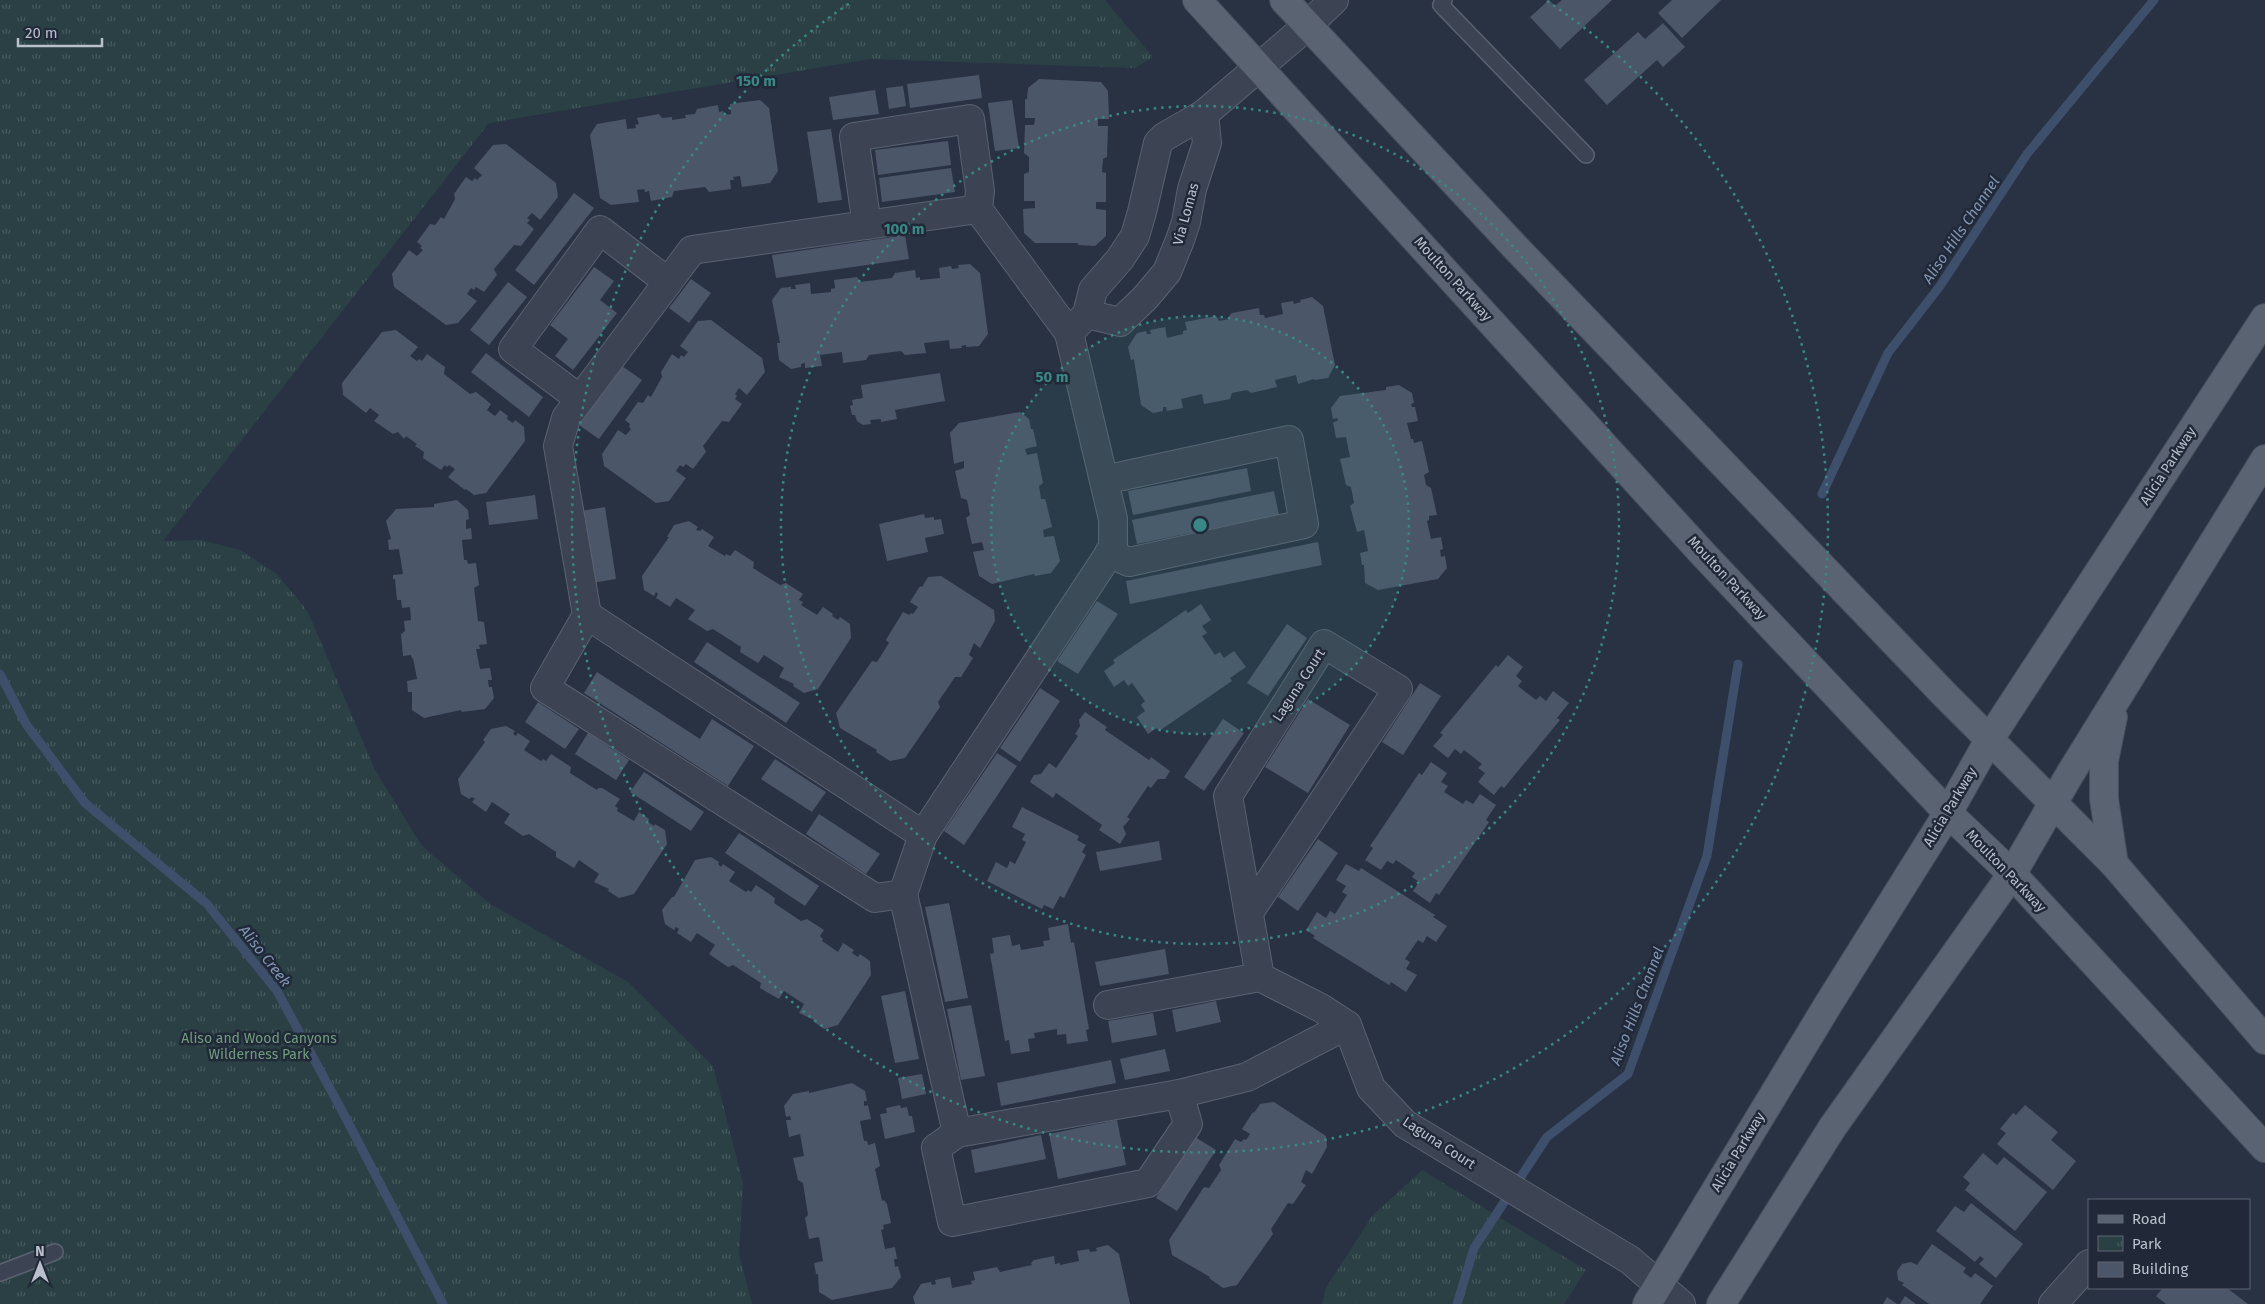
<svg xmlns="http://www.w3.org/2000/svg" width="2265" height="1304" font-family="'Fira Sans',sans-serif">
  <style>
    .park { fill: url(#park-tufts) }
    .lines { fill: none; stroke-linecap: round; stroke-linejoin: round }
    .stream { stroke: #3e4f6c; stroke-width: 9 }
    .building { fill: #4c5669 }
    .service-casing { stroke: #5a6270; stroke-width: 18 }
    .minor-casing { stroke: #5a6270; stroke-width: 30 }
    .tertiary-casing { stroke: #5a6270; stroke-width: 30 }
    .primary-casing { stroke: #464d5c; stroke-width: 30 }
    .service { stroke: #3c4453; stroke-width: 15 }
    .minor { stroke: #3c4453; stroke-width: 28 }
    .tertiary { stroke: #3c4453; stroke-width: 28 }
    .primary { stroke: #5a6372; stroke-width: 28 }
    .ring { fill: none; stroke: #3a8886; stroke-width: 2.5; stroke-dasharray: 2.5 5 }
    .labels { text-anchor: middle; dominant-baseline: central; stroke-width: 5; stroke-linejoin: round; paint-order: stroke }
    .street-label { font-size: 14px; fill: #b9c0cc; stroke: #212938 }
    .park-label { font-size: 14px; fill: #719d7d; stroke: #212938 }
    .water-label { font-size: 15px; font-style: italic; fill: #8195b2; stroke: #212938 }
    .centre { fill: #3a8886; stroke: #212938; stroke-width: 2.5 }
    .ring-label { font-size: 15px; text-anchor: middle; font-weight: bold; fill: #3a8886; stroke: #212938; stroke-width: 5; stroke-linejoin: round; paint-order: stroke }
  </style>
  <defs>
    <pattern id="park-tufts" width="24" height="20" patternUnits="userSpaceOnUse" patternTransform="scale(1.25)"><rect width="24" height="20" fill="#2a4044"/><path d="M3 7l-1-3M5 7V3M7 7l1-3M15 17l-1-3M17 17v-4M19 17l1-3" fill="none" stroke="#475a5e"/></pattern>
  </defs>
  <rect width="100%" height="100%" fill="#283243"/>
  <g class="park">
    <polygon points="0,0 1105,0 1153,57 1135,68 870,59 489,123 163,541 201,540 240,550 278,575 308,612 375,770 422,846 490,904 628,982 713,1066 743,1183 739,1254 752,1304 0,1304"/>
    <polygon points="1422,1170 1586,1270 1564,1304 1322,1304 1326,1288 1372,1216"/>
  </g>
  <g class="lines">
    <g class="stream">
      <polyline points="1822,494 1888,353 1940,286 2027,154 2154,0"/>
      <polyline points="0,674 26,724 85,803 207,904 277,991 340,1107 443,1304"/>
      <polyline points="1457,1304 1474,1248 1547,1137 1628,1074 1707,856 1738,664"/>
    </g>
  </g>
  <g class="building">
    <polygon points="1549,0 1555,6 1562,0 1612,0 1560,49 1530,17"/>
    <polygon points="1672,0 1721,0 1682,38 1658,13"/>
    <polygon points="1663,23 1685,47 1663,67 1657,60 1607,105 1584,80 1638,32 1645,39"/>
    <polygon points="979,75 982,98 910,108 907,84"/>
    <polygon points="1039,79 1101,82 1108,91 1109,119 1098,119 1098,126 1108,126 1107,157 1103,159 1102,172 1106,173 1106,202 1096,202 1096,209 1106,210 1106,236 1095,246 1078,245 1078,243 1035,243 1024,233 1023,209 1035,208 1035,201 1024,201 1024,174 1029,172 1029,157 1024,153 1025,125 1034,125 1035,118 1025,118 1025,99 1027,99 1028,88"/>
    <polygon points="903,86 906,106 889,109 886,88"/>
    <polygon points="875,90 879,114 833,120 829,97"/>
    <polygon points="760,100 769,108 778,171 770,183 742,187 740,176 733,177 734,180 730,180 731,189 709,192 705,187 674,191 672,197 651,201 649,191 645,192 644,189 637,190 639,202 611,205 600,198 590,135 597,124 626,119 627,129 636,128 635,125 639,124 637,118 659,114 662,118 672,117 672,120 686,118 685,115 695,114 697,109 718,105 719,112 723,111 724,115 731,114 730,104"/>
    <polygon points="1012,100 1019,148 995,151 988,103"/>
    <polygon points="831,129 842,200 818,203 807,132"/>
    <polygon points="948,141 951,165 878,175 875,150"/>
    <polygon points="506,144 556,183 558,197 540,220 532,213 527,218 530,220 527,223 534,229 521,246 514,245 494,269 497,275 484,292 476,287 474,290 471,288 467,294 477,301 458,323 446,325 394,287 392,274 409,250 417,256 423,250 420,248 422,246 417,242 430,224 435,225 441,217 444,219 455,199 454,194 466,177 472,181 475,178 477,180 482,175 474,168 493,145"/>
    <polygon points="951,168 955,192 882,202 879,178"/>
    <polygon points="574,193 594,208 534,285 515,270"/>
    <polygon points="905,235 909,259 776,278 772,255"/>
    <polygon points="970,264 980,273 988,334 979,346 966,347 966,345 961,346 962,348 950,349 949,340 924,343 926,353 905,355 901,351 869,355 866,360 843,363 842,352 820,355 822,366 805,368 805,363 801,364 801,367 791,369 779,360 777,343 780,343 772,300 781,288 791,287 791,289 796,289 795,285 810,283 811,294 831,292 831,289 835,288 834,280 857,277 860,282 892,278 895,273 915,270 916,278 920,277 920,280 940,278 939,268 951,266 952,269 959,268 958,265"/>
    <polygon points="594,267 614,281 600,300 617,313 573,370 555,356 568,339 550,325"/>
    <polygon points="691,279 711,293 689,323 669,308"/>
    <polygon points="508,282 527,297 489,345 470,330"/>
    <polygon points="1312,297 1323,306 1335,365 1328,378 1315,380 1314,379 1298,384 1296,375 1275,380 1277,387 1251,393 1247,390 1232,393 1230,399 1204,404 1202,394 1181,399 1183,408 1167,411 1166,407 1163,407 1163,411 1153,413 1141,405 1134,359 1131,360 1128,347 1137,333 1146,331 1147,334 1151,334 1150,330 1165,327 1167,338 1183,334 1183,331 1187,330 1185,322 1216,316 1219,321 1230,319 1229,316 1232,313 1259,308 1260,315 1264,315 1265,318 1283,314 1281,303 1293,301 1294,304 1301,302 1300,300"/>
    <polygon points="711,320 762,358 765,372 747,395 739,388 735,394 737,396 735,399 742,404 729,422 722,421 703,446 706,452 693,469 686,464 683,467 680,465 676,471 686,478 669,501 656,503 604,466 602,454 618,430 626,435 631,429 629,427 630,424 625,420 638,402 643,403 648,395 651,397 662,377 661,372 672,354 679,359 681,355 684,357 688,352 680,346 698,321"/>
    <polygon points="396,330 418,347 410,356 417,361 419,359 422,361 427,354 445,367 444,374 470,394 476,392 491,404 487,410 495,416 500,410 508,416 507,419 513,423 515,420 524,427 525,441 486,493 474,495 466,489 465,490 448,477 455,469 449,465 447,467 445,465 441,470 423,458 424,452 415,446 417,444 406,436 404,439 398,432 393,434 374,421 379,415 370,408 366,413 343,395 342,383 382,332"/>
    <polygon points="486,353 543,397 529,417 471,372"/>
    <polygon points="622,366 642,380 599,439 579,425"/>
    <polygon points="940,373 945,401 895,410 897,419 881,422 881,419 870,420 871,424 863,425 857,421 855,415 852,415 850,406 853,405 852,400 863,398 861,385"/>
    <polygon points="1399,385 1412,393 1414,403 1411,404 1412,407 1415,407 1418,421 1407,423 1411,439 1413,439 1414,443 1422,441 1429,472 1424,475 1426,485 1431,488 1437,515 1429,516 1429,520 1427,521 1431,539 1441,537 1443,549 1440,550 1441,557 1445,556 1447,568 1438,579 1378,590 1365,583 1364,565 1362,565 1360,553 1368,551 1364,530 1357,532 1350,506 1354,503 1351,487 1346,485 1340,459 1350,457 1346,437 1336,438 1333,422 1338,421 1337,418 1333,419 1331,408 1340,396 1386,390 1386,387"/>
    <polygon points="1020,412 1029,419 1031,429 1033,429 1037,446 1025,449 1027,455 1037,453 1043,483 1039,486 1041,499 1045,499 1046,502 1052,527 1043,530 1044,537 1054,536 1060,561 1051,573 1035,576 1034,574 992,584 979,576 973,552 984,550 982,542 972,544 966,518 970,515 967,500 961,498 955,471 964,468 964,461 954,464 950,433 959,423"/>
    <polygon points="1247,468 1251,491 1133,515 1128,491"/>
    <polygon points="1274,491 1279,515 1137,544 1132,520"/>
    <polygon points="535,495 538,519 489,525 486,502"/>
    <polygon points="457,500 468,510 469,519 466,520 466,529 471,528 472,539 462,540 464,560 467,560 468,564 476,563 479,585 474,588 478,621 484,622 487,644 479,645 480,649 476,649 480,669 490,668 492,680 488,680 489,687 492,687 494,698 485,709 462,712 461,710 424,718 412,710 412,692 408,692 407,681 417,679 413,658 412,659 411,655 403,656 401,634 405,631 404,621 411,620 410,607 402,608 401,600 397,600 395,579 393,579 393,575 403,574 399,549 389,550 388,540 391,539 386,521 396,509 434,507 434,504"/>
    <polygon points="605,507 616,579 592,583 581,511"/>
    <polygon points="924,514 925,518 934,517 934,520 941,519 944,534 925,538 928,552 887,561 879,524"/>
    <polygon points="689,521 698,527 696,530 700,531 702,529 714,537 708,546 725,556 726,554 730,556 735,550 754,562 753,568 780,585 786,583 803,594 799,600 803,602 801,605 817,615 823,607 833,614 832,616 838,620 840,617 850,624 851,638 818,689 804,693 793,686 794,684 779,677 784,668 764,655 758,663 740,652 741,647 713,629 707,631 688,619 695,610 676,598 670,607 656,598 658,594 656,592 654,596 644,590 642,576 669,537 667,537 674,525"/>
    <polygon points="1318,542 1322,565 1130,604 1126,581"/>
    <polygon points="941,576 994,610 995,621 980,648 974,643 969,655 973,658 961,677 955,677 938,702 940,707 905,758 890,761 876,752 877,750 840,728 836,713 872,661 877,662 889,643 886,640 887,638 903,612 909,615 911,613 913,614 918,607 910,602 920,586 922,587 928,577"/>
    <polygon points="1097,601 1118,614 1078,674 1057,661"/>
    <polygon points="1201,604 1211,620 1202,626 1207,633 1202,636 1215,655 1220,652 1224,658 1234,651 1246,667 1230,678 1232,681 1159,731 1157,728 1148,734 1137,717 1145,711 1141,705 1145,701 1132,683 1128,686 1124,680 1114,687 1104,671 1115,663 1113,660 1186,610 1188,613"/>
    <polygon points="1287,624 1307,638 1268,696 1247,683"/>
    <polygon points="707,642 800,703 786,723 694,662"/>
    <polygon points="1508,655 1523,667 1516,676 1522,681 1518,686 1536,700 1540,696 1546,701 1553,691 1569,703 1557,718 1560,720 1504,788 1501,786 1494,795 1478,782 1485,773 1478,768 1482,764 1464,750 1461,754 1455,749 1448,758 1433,746 1443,735 1440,733 1496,665 1498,667"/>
    <polygon points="597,672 700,739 712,719 754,746 728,786 584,693"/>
    <polygon points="1420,683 1441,696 1403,755 1382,742"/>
    <polygon points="1040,688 1060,701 1020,762 1000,748"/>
    <polygon points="1308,699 1350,725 1308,793 1265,767"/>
    <polygon points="538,702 579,729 565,749 525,722"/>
    <polygon points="1085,712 1107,727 1105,730 1149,760 1151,757 1170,771 1165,779 1158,779 1151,788 1148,786 1127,817 1130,819 1123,827 1126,834 1120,844 1099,830 1102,825 1056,793 1053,798 1030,782 1034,775 1041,774 1049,763 1056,768 1078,736 1075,734 1080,726 1079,720"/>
    <polygon points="1223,719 1244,733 1204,791 1184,777"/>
    <polygon points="506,726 515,731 513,734 516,736 518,733 530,741 524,750 541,761 543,759 546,761 551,754 571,767 570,773 597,790 598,788 602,788 620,799 615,806 618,808 617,811 634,821 639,812 649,819 648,822 654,826 655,824 665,830 667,844 634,894 619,898 608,891 609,889 594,882 599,874 579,860 574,868 556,857 556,852 529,834 523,836 504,823 510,814 492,802 486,812 472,802 475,799 472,797 469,799 461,794 458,779 485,742 483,740 491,729"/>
    <polygon points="588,733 629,760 616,780 575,754"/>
    <polygon points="997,753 1017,766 964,845 944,831"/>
    <polygon points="775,759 826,792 812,812 761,779"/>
    <polygon points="1431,762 1447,773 1441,782 1448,786 1444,792 1463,804 1466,800 1473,804 1480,794 1496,805 1486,820 1489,822 1439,895 1436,893 1430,903 1413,891 1419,882 1412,877 1415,873 1396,860 1393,864 1387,861 1381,870 1365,860 1373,848 1370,846 1419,773 1422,775"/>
    <polygon points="644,772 704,812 691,831 630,792"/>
    <polygon points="1022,807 1079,836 1077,840 1086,845 1082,852 1086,855 1064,898 1060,896 1053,909 1044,905 1042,909 987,881 996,862 1007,868 1010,861 1015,864 1026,842 1022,840 1025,834 1012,827"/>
    <polygon points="819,814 880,854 866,874 806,834"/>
    <polygon points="739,833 819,886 805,906 725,853"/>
    <polygon points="1318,839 1338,853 1298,911 1278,897"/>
    <polygon points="1159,841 1162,860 1100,871 1096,852"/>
    <polygon points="711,857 719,862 718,864 721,867 723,864 735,872 729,881 746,892 748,890 751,892 756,885 775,898 774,903 801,921 807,919 824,930 820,936 823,939 822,941 838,952 843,943 854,950 852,953 858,957 860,954 870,961 871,975 838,1025 824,1029 813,1021 814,1020 799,1013 804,1004 784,991 779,999 760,988 761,983 733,965 728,967 709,954 715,945 697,933 691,942 677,933 679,929 676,927 674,930 665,924 662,910 672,897 674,897 695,860"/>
    <polygon points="1346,864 1359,871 1361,868 1435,915 1433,917 1447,926 1436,942 1427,936 1423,943 1418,940 1405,959 1410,962 1406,969 1417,975 1406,992 1391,982 1389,985 1313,938 1315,936 1306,930 1317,912 1326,918 1330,911 1335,914 1347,895 1342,892 1346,886 1336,880"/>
    <polygon points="949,903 968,998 945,1002 925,907"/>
    <polygon points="1068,924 1071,943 1074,942 1089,1029 1086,1030 1088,1041 1067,1044 1066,1034 1057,1035 1057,1029 1034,1033 1035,1038 1028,1039 1030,1051 1011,1054 1009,1040 1005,1041 990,954 994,953 992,938 1010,935 1012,946 1020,944 1021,950 1044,946 1043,941 1050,940 1048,928"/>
    <polygon points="1165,949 1169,974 1100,986 1095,962"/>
    <polygon points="905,991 919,1059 895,1063 881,996"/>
    <polygon points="1216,1001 1221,1022 1176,1032 1172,1010"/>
    <polygon points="971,1005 985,1076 961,1080 947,1009"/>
    <polygon points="1153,1013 1157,1035 1112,1043 1108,1021"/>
    <polygon points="1165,1049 1170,1071 1125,1080 1120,1059"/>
    <polygon points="1111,1060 1116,1083 1001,1106 997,1083"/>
    <polygon points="922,1074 926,1094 902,1099 898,1078"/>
    <polygon points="852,1083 865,1091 867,1101 864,1101 864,1106 868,1105 871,1119 860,1121 864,1141 867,1141 868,1145 875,1143 880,1166 875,1169 882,1201 884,1200 887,1204 891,1223 883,1225 884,1229 881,1230 885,1249 895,1247 897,1259 894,1259 895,1267 898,1266 901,1277 892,1288 832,1300 819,1292 818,1274 816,1274 814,1263 823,1261 819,1237 809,1239 805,1218 808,1215 803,1183 798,1180 793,1158 804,1156 800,1134 789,1137 786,1120 791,1120 790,1116 786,1117 784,1106 793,1094 809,1091 809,1093"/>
    <polygon points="1274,1102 1326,1136 1327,1147 1312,1174 1306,1170 1301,1182 1306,1185 1293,1204 1288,1203 1271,1229 1273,1234 1237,1285 1223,1288 1209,1278 1210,1277 1172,1255 1169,1240 1204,1187 1209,1188 1221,1170 1219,1165 1235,1139 1241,1142 1244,1139 1246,1140 1250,1134 1242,1129 1253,1112 1254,1113 1260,1104"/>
    <polygon points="900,1105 901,1108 907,1107 909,1116 912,1116 915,1132 885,1139 880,1114 887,1113 886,1108"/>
    <polygon points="2025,1105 2058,1132 2051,1140 2076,1161 2053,1190 1997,1144 2006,1133 2000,1129 2013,1113 2016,1115"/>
    <polygon points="1117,1120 1126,1165 1058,1179 1049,1134"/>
    <polygon points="1041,1135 1046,1159 975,1173 971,1150"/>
    <polygon points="1195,1137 1216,1150 1177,1211 1156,1198"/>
    <polygon points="1983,1153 1997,1165 2004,1157 2047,1192 2015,1231 1965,1190 1970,1183 1963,1177"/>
    <polygon points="1971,1203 2023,1244 1996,1278 1979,1264 1984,1259 1980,1256 1975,1262 1936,1231 1955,1206 1964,1212"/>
    <polygon points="1932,1244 1966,1268 1963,1272 1971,1278 1975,1273 1993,1286 1980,1304 1929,1304 1902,1285 1904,1283 1898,1280 1897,1271 1902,1264 1911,1262 1917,1265"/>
    <polygon points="1108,1245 1119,1254 1130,1304 915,1304 913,1297 921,1284 931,1282 932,1285 936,1284 935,1280 950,1277 952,1288 972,1284 971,1281 975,1280 973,1272 997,1267 1000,1272 1032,1265 1031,1263 1034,1260 1054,1256 1055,1264 1060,1263 1060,1265 1079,1261 1077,1251 1089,1249 1090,1252 1097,1251 1096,1248"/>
    <polygon points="2163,1288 2227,1288 2248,1304 2166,1304 2156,1296"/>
    <polygon points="1905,1296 1916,1304 1900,1304"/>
    <polygon points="1887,1297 1897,1304 1883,1304"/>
  </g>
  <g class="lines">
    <g class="service-casing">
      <g id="service">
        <polyline points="1444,0 1441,5 1586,155"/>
        <polyline points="0,1273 55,1252"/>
      </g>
    </g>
    <g class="minor-casing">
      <g id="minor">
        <polygon points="978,209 1069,333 1113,519 1113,548 923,835 903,894 875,898 545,688 587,615 558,446 566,418 692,250"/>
        <polyline points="867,225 854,137 970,119 980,191 978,209"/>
        <polyline points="580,399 513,349 600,230 668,282"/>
        <polyline points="1104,480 1289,440 1304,524 1129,562 1109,553"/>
        <polyline points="587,615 923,835"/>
        <polyline points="903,894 957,1133 936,1148 952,1222 1148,1183 1188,1124 1179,1094"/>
        <polyline points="1250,911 1398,689 1324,644 1228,796 1260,977 1321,1008 1347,1025 1371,1088 1405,1124 1630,1260 1681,1304"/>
        <polyline points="1108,1005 1260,977"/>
        <polyline points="957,1133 1179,1094 1247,1077 1347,1025"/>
        <polyline points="2053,1304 2089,1264"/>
      </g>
    </g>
    <g class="tertiary-casing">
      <g id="tertiary">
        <polyline points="1087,314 1120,322 1145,298 1167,272 1180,240 1186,222 1192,189 1207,143 1204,114"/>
        <polyline points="1069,333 1087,314 1093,290 1120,259 1135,236 1142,212 1158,143 1164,137 1204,114 1307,26 1334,0"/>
      </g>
    </g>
    <g class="primary-casing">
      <g id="primary">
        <polyline points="1197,0 1704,555 1948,813 2012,874 2265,1148"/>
        <polyline points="1284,0 1516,248 1946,696 2114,864 2265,1040"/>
        <polyline points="2113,717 2104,761 2104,799 2114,864"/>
        <polyline points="1647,1304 1829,1003 1948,813 1989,740 2265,318"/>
        <polyline points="1721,1304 1832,1128 2012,874 2070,774 2265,459"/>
      </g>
    </g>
    <use href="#service" class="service"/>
    <use href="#minor" class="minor"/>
    <use href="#tertiary" class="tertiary"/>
    <use href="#primary" class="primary"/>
  </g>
  <circle cx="1200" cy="525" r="209" fill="#3a8886" fill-opacity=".12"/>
  <g class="ring">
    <circle cx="1200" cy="525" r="209"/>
    <circle cx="1200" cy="525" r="419"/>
    <path d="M1547 1A628 628 0 1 1 853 1"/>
  </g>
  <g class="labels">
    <g class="street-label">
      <text transform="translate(1186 214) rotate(-75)">Via Lomas</text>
      <text transform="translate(1453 279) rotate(48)">Moulton Parkway</text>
      <text transform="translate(2168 466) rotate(-57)">Alicia Parkway</text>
      <text transform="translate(1727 578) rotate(47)">Moulton Parkway</text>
      <text transform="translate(1299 685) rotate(-57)">Laguna Court</text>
      <text transform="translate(1950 807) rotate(-59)">Alicia Parkway</text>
      <text transform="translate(2006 871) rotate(46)">Moulton Parkway</text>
      <text transform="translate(1439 1143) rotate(33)">Laguna Court</text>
      <text transform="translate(1738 1152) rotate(-59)">Alicia Parkway</text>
    </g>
    <g class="park-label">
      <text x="259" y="1038">Aliso and Wood Canyons<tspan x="259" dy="16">Wilderness Park</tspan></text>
    </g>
    <g class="water-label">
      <text transform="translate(1961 230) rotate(-56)">Aliso Hills Channel</text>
      <text transform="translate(265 956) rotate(52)">Aliso Creek</text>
      <text transform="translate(1637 1006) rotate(-69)">Aliso Hills Channel</text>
    </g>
  </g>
  <circle cx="1200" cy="525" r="8" class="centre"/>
  <g class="ring-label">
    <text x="756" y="86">150 m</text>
    <text x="904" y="234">100 m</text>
    <text x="1052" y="382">50 m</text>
  </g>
  <rect x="2088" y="1199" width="162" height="90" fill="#212938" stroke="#5e6573"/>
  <rect x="2098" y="1215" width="25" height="8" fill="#5a6372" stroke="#5e6573"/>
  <text x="2132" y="1224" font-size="15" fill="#b9c0cc">Road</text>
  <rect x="2098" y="1236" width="25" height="15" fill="url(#park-tufts)" stroke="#5e6573"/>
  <text x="2132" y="1249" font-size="15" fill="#b9c0cc">Park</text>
  <rect x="2098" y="1262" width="25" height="15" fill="#4c5669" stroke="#5e6573"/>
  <text x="2132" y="1274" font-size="15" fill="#b9c0cc">Building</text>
  <g transform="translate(40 1264)" stroke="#212938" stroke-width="4" paint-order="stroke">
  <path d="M0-4L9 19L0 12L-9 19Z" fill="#b9c0cc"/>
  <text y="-8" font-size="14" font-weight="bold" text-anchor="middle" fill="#b9c0cc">N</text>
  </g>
  <path d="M18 38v8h84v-8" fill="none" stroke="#b9c0cc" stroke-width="2.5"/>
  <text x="25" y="38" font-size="15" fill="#b9c0cc" stroke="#212938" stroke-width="4" paint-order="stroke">20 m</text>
</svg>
